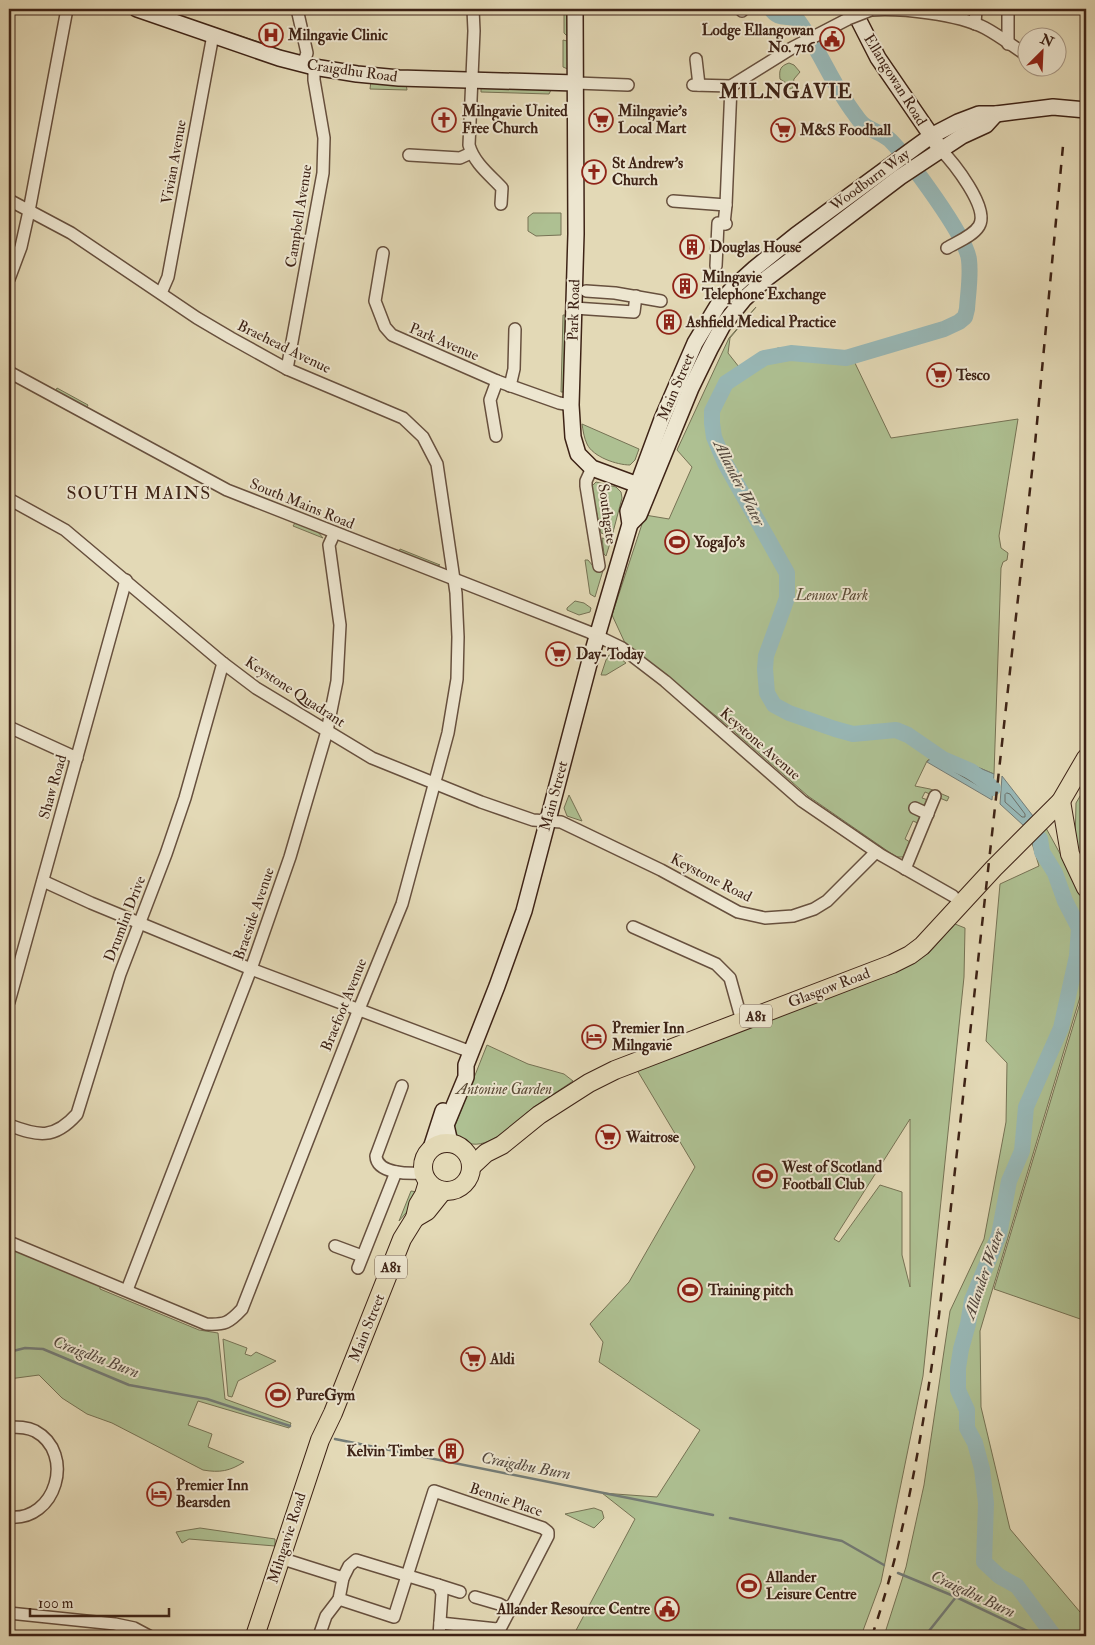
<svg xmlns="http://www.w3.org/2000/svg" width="1095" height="1645" font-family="'IM FELL Double Pica',serif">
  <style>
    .green { fill: #aec092; stroke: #767254; fill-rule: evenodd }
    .water { fill: #98b8b7; stroke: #747c77 }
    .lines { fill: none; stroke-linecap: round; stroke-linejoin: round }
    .shore { stroke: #6b6e66; stroke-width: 1 }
    .stream { stroke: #747c77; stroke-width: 2.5 }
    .river { stroke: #98b8b7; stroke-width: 16 }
    .street-casing { stroke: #67503e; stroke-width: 14 }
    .secondary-casing { stroke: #3e2316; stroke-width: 18 }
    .primary-casing { stroke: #3e2316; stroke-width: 20 }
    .street { stroke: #ede6d0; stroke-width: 11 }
    .secondary { stroke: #ede6d0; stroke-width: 15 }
    .primary { stroke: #e3d9b6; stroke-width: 18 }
    .rail { stroke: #3e2316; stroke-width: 2.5; stroke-dasharray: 9 9; stroke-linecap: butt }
    .street-bridge-casing { stroke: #67503e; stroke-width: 14; stroke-linecap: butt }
    .street-bridge { stroke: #ede6d0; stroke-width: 11 }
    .labels { text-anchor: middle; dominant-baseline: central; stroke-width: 4; stroke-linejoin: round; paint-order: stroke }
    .shield { fill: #ede6d0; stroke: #725e4e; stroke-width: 1 }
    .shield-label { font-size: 14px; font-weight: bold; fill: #3e2316 }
    .poi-label { font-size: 15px; font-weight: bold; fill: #3e2316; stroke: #ede6d0; text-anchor: start }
    .street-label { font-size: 15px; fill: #3e2316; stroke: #ede6d0 }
    .park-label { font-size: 15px; font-style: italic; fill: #5a4a35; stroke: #ede6d0 }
    .water-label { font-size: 16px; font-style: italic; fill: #54483e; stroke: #ede6d0 }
    .quarter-label { font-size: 18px; letter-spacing: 1px; fill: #3e2316; stroke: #ede6d0 }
    .district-label { font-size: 20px; font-weight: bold; letter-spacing: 1px; fill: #3e2316; stroke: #ede6d0 }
  </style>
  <rect width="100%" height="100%" fill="#e3d9b6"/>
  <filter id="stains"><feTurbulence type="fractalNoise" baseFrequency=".004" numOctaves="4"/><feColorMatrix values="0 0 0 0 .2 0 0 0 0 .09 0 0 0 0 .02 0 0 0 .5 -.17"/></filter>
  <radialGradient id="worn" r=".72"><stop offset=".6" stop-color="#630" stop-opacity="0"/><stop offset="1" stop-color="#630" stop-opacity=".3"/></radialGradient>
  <g class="green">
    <polygon points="159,9 268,45 268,50"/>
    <polygon points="564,9 570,9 568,37 564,33"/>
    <polygon points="563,40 571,42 570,70 563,67"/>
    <path d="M789,63L794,65L800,72L794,79L792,89L786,88V83L780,79C779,70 780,66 789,63Z"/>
    <polygon points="371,81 406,83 407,90 370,89"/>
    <polygon points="481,86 552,88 549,94 481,92"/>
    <polygon points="533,213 561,213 561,235 536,236 528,231 528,217"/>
    <polygon points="756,307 730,338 728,353 739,367 778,348 854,361 891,438 1018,419 999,536 1001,548 1008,553 1007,560 1003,562 1001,568 994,774 939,751 927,761 915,786 930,789 949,797 947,801 925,792 922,798 928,800 924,805 920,805 920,824 913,821 905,839 910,842 903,857 897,857 889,852 808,796 721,720 625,643 612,615 645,515 669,519 692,467 677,450 729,338"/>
    <polygon points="563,315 568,315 564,392 561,392"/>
    <polygon points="57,388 88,405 86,409 55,392"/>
    <path d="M582,424L639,449L635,460L630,465C617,465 593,457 587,444C584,438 583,430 582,424Z"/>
    <polygon points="596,482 616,487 621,492 622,498 612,536 601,533 591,487"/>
    <polygon points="295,523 318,532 323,538 293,526"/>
    <polygon points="602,538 611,540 606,556 604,554"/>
    <polygon points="400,549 440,565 435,566 398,553"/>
    <polygon points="585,560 588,560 593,566 603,566 604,567 595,597 590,594"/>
    <polygon points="575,601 584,603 591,608 590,612 579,615 567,610 567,608"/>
    <polygon points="609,655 616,655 626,663 606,675 601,675 606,660"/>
    <polygon points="1086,786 1086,866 1075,844 1076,803"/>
    <polygon points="569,795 582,821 567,816 564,808"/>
    <polygon points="1046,828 1086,901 1086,977 980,1331 981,1407 1010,1529 1080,1612 1086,1593 1086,1636 884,1636 906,1567 924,1485 950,1311 984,1239 1006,1122 1007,1063 986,1041 1000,884 1039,866 1032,843"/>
    <path d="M955,924L965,928L964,977L923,1376L881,1582L861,1636H573L635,1519L602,1493L657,1497L700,1430L599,1362L603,1342L590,1324L629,1282L695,1167L637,1070L905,966L929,953ZM910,1119V1287L902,1255V1192L880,1185L839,1242L834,1239Z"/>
    <polygon points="1086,983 1086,1321 994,1289"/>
    <path d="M487,1045L528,1064L564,1074L573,1081C560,1090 547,1098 534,1107C518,1119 494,1147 472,1144C465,1143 460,1139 455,1135L454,1128Z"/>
    <polygon points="411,1191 417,1192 417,1200 399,1221"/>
    <path d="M9,1247L218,1328V1330L201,1328L100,1286V1289L199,1330L218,1333L225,1399L291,1423L289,1428L198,1401L188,1425L212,1434L208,1447L244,1462C230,1471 220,1473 203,1470L112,1423L87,1414L62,1398L39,1375L9,1379Z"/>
    <polygon points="223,1339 247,1348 245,1354 251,1356 256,1352 276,1361 238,1381 232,1397 228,1396"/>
    <polygon points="594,1508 602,1511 604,1518 594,1528 565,1514"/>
    <polygon points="200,1528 275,1539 275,1546 189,1539 182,1543 176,1532"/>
  </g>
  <g class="water">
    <polygon points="939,751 994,774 992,800 927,762"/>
    <polygon points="1002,776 1033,816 1024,826 1000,804"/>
  </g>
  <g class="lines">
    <g class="shore">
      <polygon points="941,757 988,777 988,789 984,789 938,762 937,759"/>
      <polygon points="1007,793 1010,794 1025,814 1025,817 1022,817 1005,802 1005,795"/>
    </g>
    <g class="stream">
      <polyline points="9,1352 25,1348 43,1349 129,1385 207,1399 290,1426"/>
      <polyline points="335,1439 713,1515"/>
      <polyline points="730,1518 842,1541 884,1565"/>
      <polyline points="898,1573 956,1597 1038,1636"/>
      <polyline points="925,1636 956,1597"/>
    </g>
    <g class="river">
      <path d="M771,9C778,20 787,15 797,19C819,48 832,84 854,113C857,117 860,122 864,125C872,131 882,133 890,140C908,158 967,237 969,260C971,276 968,293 967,309L965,317L959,322L944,329L846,358L791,353L764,358L726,383L712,411V423L714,437L725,463L787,573V598L766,656L765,669L767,693L774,705L789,713L835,729L853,734L896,730L908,735L943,759L971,771L993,788"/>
      <polyline points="1040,839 1042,852 1055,873 1065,901 1079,928 1077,956 1061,1028 1026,1107 1022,1151 1009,1181 999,1235 972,1300 968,1324 961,1349 958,1368 958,1390 967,1410 967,1428 975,1443 982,1469 986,1503 984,1562 999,1576 1017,1586 1054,1636"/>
    </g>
    <g class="street-casing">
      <g id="street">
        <polyline points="297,9 307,53 303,64"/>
        <path d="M473,9L474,31L469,145C474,163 490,175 502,188L501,204"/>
        <polyline points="742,9 742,11"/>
        <polyline points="1008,9 1008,44"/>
        <path d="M871,10C902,8 958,14 985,28C1000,36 1014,47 1028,56"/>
        <polyline points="975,24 976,9"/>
        <polyline points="696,59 699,85"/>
        <polyline points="576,83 628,85"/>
        <polyline points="693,85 731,86 792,48 848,19"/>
        <path d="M940,149C953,162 990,208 979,226C973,236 957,242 947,248"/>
        <polyline points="409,155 460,158 471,153"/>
        <path d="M9,200L71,233L197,318L231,338L287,369L403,418L423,437L437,464L456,593L458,637L457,679L448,733L402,904L357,1014L242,1309C229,1323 225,1325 206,1324L9,1242"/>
        <polyline points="673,201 726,205"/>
        <polyline points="724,224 726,205 731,86"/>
        <polyline points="383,253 375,301 385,327 392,335 497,381 559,403 571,405"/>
        <polyline points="716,266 718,223 726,224"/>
        <polyline points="9,279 21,247 29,211 67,9"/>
        <polyline points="586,291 615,293 661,301"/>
        <polyline points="161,293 168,277 213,35"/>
        <polyline points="574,308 634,312 636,296"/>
        <polyline points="287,369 323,173 324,138 314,80 314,67"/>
        <polyline points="9,372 227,490 589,632 622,648 665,681 802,801 881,855 953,896"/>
        <polyline points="510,386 514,369 515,329"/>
        <polyline points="496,436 490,400 497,381"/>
        <polyline points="592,468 586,481 586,486 599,566"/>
        <polyline points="9,499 65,530 223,663 256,688 372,758 481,802 533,820 561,822 661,870 738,912 765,918 793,916 814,909 827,901 876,852"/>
        <polyline points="9,727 77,758"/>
        <polyline points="915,808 928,814"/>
        <polyline points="905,869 935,796"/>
        <polyline points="43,881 91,903 251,969 471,1052"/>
        <polyline points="633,927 716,964 730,978 742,1021"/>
        <polyline points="9,1002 126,580"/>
        <path d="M402,1086L376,1156C377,1174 409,1174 424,1173"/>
        <path d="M9,1125C38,1136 54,1140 77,1114L120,974L166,854L185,798L223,663"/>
        <polyline points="335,1246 362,1256"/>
        <polyline points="358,1268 396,1172"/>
        <polyline points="127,1290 251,969 290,857 327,731 337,681 340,625 329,545 334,534"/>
        <path d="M9,1427C18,1427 27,1427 35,1431C76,1453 56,1522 9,1517"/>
        <polyline points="280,1558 343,1578"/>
        <polyline points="438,1585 460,1592"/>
        <polyline points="475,1597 499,1604 510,1610"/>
        <polyline points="339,1599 394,1617 434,1491 543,1528 548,1532 548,1536 501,1627 497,1629 440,1623"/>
        <polyline points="9,1613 115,1624 134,1628 149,1636"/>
        <polyline points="319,1636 326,1616 339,1599 343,1578 349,1566 356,1560 438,1585 442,1593 439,1636"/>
      </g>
    </g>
    <g class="secondary-casing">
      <g id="secondary">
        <polyline points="137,9 279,58 314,67 357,74 399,78 576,83"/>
        <polyline points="575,9 576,234 571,405 573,437 578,454 592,468 646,488"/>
        <polyline points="853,9 878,58 937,144"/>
        <polyline points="630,524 639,515 691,388 710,349 723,325 744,299 767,278 900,177 962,136 986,125 996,114"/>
        <polyline points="450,1143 446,1125 466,1077 466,1065 497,986 524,911 589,664 630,524 628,511 662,419 695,343 718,305 734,287 755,268 796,235 913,149 931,136 958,122 979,114 996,114 1053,107 1086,110"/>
        <polyline points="431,1148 443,1111"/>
      </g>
    </g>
    <g class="primary-casing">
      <g id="primary">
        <polyline points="1061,801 1070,854 1086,888"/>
        <circle cx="447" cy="1167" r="24"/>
        <polyline points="471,1167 486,1153 502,1145 539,1115 589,1083 615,1070 892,964 910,955 922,946 994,868 1061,801 1086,758"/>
        <polyline points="415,1218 427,1211 443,1191"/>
        <polyline points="255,1636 320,1440 333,1413 402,1239 415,1218 418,1205 424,1195 428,1182"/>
      </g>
    </g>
    <use href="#street" class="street"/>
    <use href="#secondary" class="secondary"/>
    <use href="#primary" class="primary"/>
    <path class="rail" d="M872,1636C907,1532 924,1423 939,1315L1035,444L1063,146"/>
    <g class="street-bridge-casing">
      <polyline id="street-bridge" points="848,19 871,10"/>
    </g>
    <use href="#street-bridge" class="street-bridge"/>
  </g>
  <defs>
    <g id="hospital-ring" transform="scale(1.25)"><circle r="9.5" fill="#ede6d0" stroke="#8f2418" stroke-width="1.5"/><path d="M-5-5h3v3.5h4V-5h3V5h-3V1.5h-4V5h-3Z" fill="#8f2418"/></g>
    <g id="civic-ring" transform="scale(1.25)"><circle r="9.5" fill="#ede6d0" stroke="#8f2418" stroke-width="1.5"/><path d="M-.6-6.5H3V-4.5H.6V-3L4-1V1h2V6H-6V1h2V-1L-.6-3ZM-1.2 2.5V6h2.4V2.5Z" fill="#8f2418"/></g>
    <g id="church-ring" transform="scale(1.25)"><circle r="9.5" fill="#ede6d0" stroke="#8f2418" stroke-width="1.5"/><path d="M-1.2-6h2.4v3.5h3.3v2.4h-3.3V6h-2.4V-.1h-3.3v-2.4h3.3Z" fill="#8f2418"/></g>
    <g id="supermarket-ring" transform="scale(1.25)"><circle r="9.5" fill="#ede6d0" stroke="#8f2418" stroke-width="1.5"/><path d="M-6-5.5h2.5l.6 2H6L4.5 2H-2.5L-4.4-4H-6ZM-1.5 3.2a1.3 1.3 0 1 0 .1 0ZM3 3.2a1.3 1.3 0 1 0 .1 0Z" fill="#8f2418"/></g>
    <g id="building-ring" transform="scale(1.25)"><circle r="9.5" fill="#ede6d0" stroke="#8f2418" stroke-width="1.5"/><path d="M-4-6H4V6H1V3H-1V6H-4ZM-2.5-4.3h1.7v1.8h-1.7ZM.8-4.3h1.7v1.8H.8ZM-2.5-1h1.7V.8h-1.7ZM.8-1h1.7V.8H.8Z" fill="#8f2418"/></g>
    <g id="stadium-ring" transform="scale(1.25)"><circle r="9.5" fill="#ede6d0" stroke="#8f2418" stroke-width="1.5"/><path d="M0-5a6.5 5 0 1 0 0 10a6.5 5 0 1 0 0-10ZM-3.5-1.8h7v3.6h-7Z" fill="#8f2418"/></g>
    <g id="hotel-ring" transform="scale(1.25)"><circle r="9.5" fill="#ede6d0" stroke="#8f2418" stroke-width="1.5"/><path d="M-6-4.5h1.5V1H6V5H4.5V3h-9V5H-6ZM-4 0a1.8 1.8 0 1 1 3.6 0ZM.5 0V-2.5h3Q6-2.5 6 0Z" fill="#8f2418"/></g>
  </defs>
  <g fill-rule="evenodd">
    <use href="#hospital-ring" x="271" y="35"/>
    <use href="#civic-ring" x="832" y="39"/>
    <use href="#church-ring" x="444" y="120"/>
    <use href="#supermarket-ring" x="601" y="120"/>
    <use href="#supermarket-ring" x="783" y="130"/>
    <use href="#church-ring" x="594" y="172"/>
    <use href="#building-ring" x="692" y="247"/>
    <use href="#building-ring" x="685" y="286"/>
    <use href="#building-ring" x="669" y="322"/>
    <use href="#supermarket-ring" x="939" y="375"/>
    <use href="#stadium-ring" x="677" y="542"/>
    <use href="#supermarket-ring" x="558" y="654"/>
    <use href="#hotel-ring" x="594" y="1037"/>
    <use href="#supermarket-ring" x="608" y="1137"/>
    <use href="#stadium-ring" x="765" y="1176"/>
    <use href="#stadium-ring" x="690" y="1290"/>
    <use href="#supermarket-ring" x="473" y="1359"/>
    <use href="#stadium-ring" x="278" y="1395"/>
    <use href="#building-ring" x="451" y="1451"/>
    <use href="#hotel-ring" x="159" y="1494"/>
    <use href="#stadium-ring" x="749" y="1586"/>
    <use href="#civic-ring" x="667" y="1609"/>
  </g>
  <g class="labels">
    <g class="shield">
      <rect x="740" y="1004.5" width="32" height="23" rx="4"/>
      <rect x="375" y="1255.5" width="32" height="23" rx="4"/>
    </g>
    <g class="shield-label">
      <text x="756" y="1016">A81</text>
      <text x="391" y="1267">A81</text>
    </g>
    <g class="poi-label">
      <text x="814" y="30" text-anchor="end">Lodge Ellangowan<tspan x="814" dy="17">No. 716</tspan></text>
      <text x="288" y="35">Milngavie Clinic</text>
      <text x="462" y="111">Milngavie United<tspan x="462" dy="17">Free Church</tspan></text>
      <text x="618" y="111">Milngavie's<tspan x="618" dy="17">Local Mart</tspan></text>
      <text x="800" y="130">M&amp;S Foodhall</text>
      <text x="612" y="163">St Andrew's<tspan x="612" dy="17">Church</tspan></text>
      <text x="710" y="247">Douglas House</text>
      <text x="702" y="277">Milngavie<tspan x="702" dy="17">Telephone Exchange</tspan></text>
      <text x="686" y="322">Ashfield Medical Practice</text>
      <text x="956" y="375">Tesco</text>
      <text x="694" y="542">YogaJo's</text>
      <text x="576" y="654">Day-Today</text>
      <text x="612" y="1028">Premier Inn<tspan x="612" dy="17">Milngavie</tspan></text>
      <text x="626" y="1137">Waitrose</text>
      <text x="782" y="1167">West of Scotland<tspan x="782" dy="17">Football Club</tspan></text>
      <text x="708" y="1290">Training pitch</text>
      <text x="490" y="1359">Aldi</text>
      <text x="296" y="1395">PureGym</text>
      <text x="434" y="1451" text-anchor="end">Kelvin Timber</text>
      <text x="176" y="1485">Premier Inn<tspan x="176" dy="17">Bearsden</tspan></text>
      <text x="766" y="1577">Allander<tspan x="766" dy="17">Leisure Centre</tspan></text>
      <text x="650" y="1609" text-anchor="end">Allander Resource Centre</text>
    </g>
    <g class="street-label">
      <text transform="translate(352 71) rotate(8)">Craigdhu Road</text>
      <text transform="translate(895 80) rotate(58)">Ellangowan Road</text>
      <text transform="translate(174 162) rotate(-80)">Vivian Avenue</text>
      <text transform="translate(870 180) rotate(-36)">Woodburn Way</text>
      <text transform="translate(299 216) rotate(-81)">Campbell Avenue</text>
      <text transform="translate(574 310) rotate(-88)">Park Road</text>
      <text transform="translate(444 342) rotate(23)">Park Avenue</text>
      <text transform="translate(284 347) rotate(26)">Braehead Avenue</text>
      <text transform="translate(676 387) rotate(-67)">Main Street</text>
      <text transform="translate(302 504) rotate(22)">South Mains Road</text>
      <text transform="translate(607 514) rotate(82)">Southgate</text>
      <text transform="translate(295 692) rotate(33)">Keystone Quadrant</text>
      <text transform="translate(760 744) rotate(41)">Keystone Avenue</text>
      <text transform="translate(53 787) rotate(-74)">Shaw Road</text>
      <text transform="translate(554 796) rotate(-75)">Main Street</text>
      <text transform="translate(711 878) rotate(27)">Keystone Road</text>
      <text transform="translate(254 914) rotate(-71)">Braeside Avenue</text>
      <text transform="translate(125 919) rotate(-69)">Drumlin Drive</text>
      <text transform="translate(829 988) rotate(-21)">Glasgow Road</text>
      <text transform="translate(344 1005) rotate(-68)">Braefoot Avenue</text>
      <text transform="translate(367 1328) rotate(-68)">Main Street</text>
      <text transform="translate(506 1500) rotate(19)">Bennie Place</text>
      <text transform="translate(287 1538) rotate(-72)">Milngavie Road</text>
    </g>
    <g class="park-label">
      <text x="832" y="595">Lennox Park</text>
      <text x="504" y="1089">Antonine Garden</text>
    </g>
    <g class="water-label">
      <text transform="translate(739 483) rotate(63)">Allander Water</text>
      <text transform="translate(984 1274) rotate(-71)">Allander Water</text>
      <text transform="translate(96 1357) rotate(21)">Craigdhu Burn</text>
      <text transform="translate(526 1466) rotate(11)">Craigdhu Burn</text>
      <text transform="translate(973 1594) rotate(25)">Craigdhu Burn</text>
    </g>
    <g class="quarter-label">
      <text x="139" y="493">SOUTH MAINS</text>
    </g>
    <g class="district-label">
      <text x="786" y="91">MILNGAVIE</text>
    </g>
  </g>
  <rect width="1095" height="1645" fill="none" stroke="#e3d9b6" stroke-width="30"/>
  <rect x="10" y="10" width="1075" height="1625" fill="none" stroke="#3e2316" stroke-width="2.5"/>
  <rect x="15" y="15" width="1065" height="1615" fill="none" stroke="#3e2316"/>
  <g transform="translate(1042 52) rotate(24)"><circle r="24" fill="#ede6d0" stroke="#a79886"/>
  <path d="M0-4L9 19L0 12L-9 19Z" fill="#8f2418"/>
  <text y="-8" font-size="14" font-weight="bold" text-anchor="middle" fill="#3e2316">N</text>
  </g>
  <path d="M30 1608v8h139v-8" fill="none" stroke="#3e2316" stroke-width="2.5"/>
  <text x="38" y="1608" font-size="15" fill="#3e2316" stroke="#ede6d0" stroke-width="4" paint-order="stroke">100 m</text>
  <rect width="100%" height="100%" filter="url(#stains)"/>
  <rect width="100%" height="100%" fill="url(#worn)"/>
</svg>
